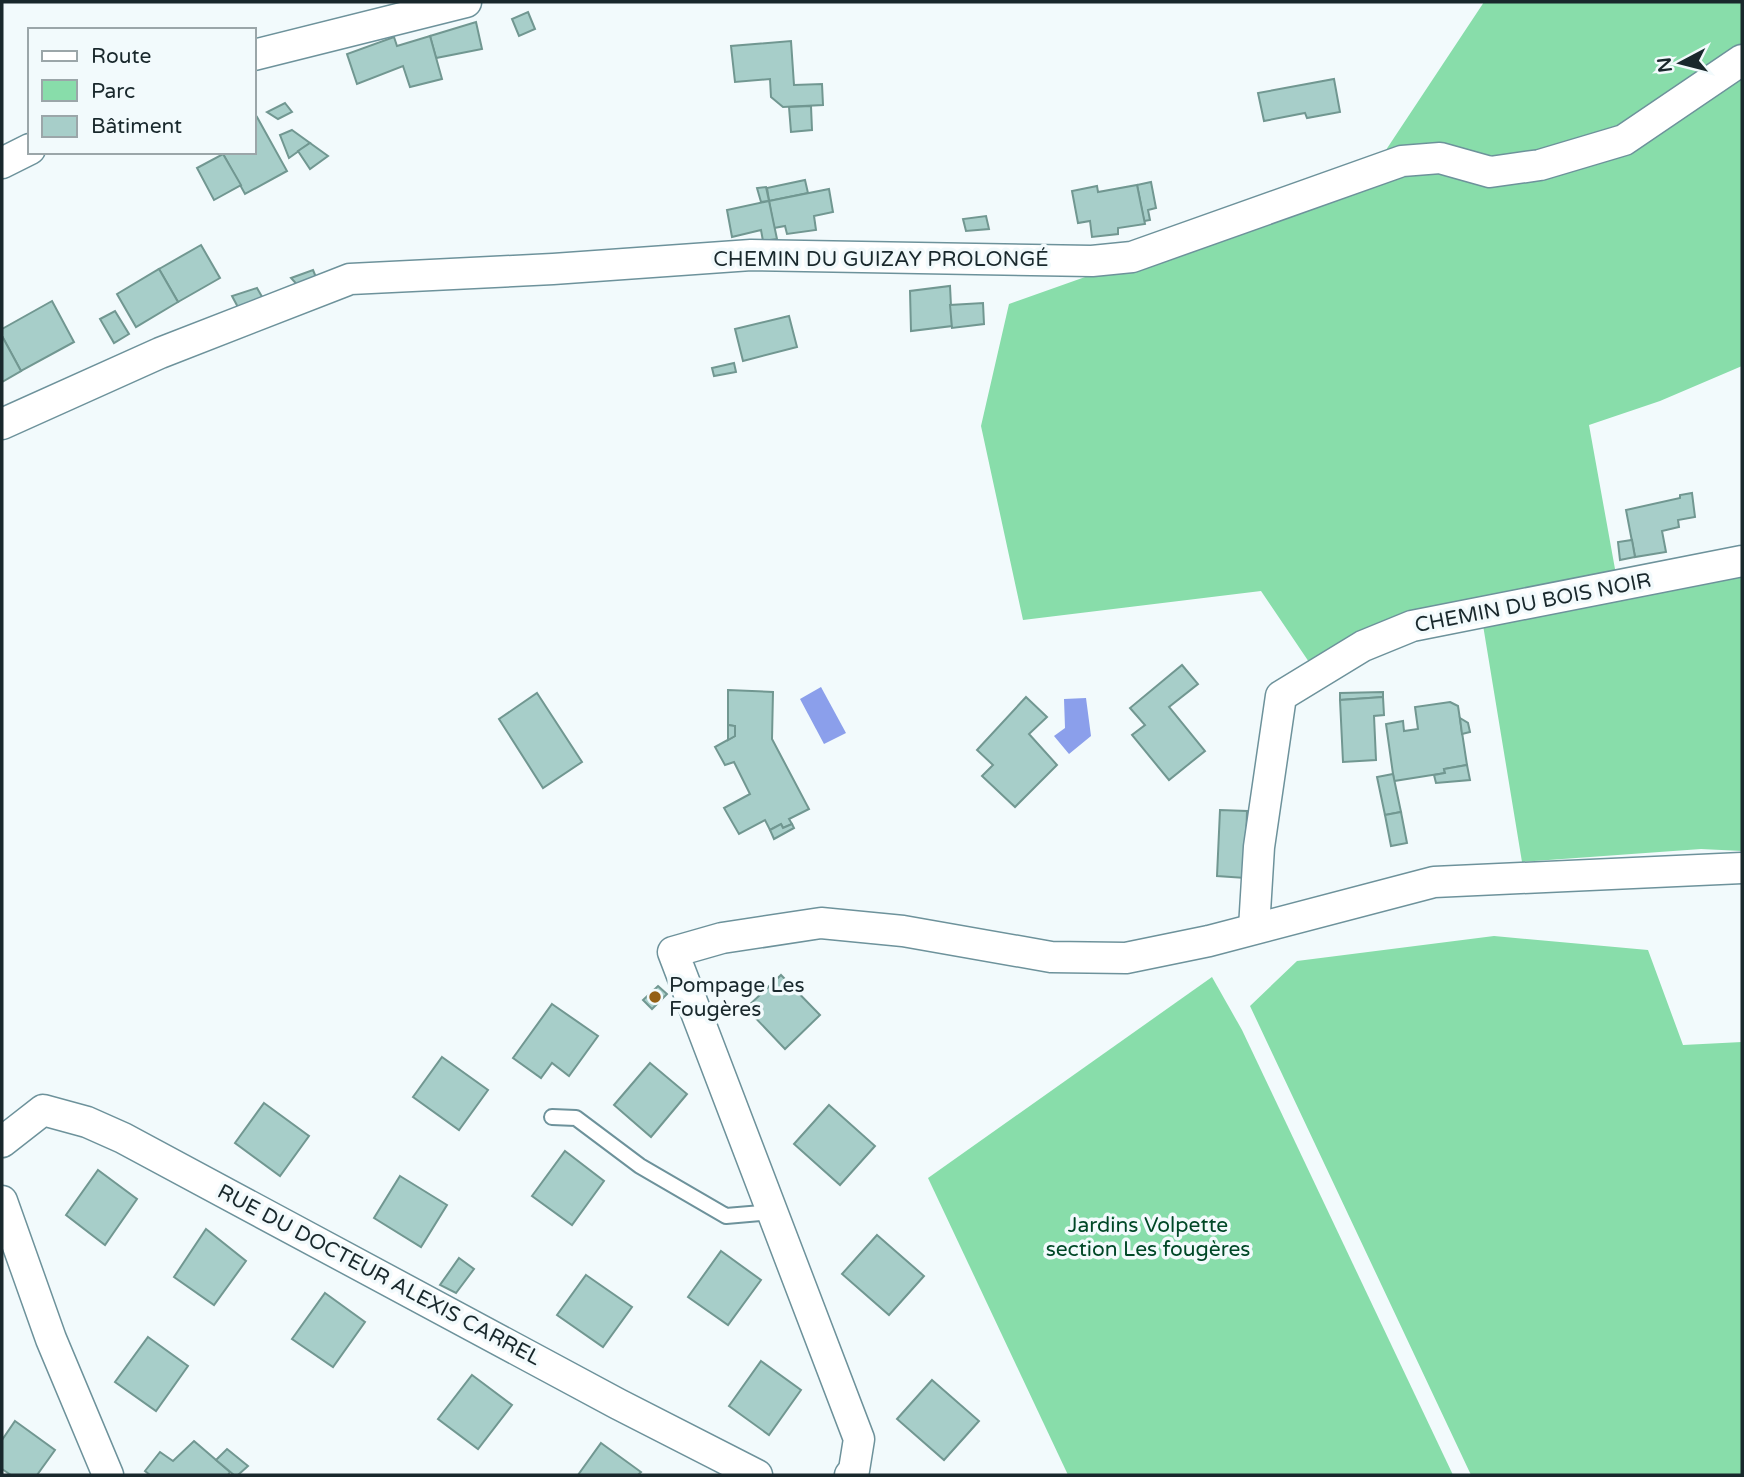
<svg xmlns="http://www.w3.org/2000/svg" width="1744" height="1477" font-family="'Varela Round',sans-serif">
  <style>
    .green { fill: #8da }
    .water { fill: #8b9feb }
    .building { fill: #a7cec9; stroke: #719791; stroke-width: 2 }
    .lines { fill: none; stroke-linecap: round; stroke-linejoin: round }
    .service-casing { stroke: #6d929b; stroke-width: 18 }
    .minor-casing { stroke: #6d929b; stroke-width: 33 }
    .service { stroke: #fff; stroke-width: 14 }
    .minor { stroke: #fff; stroke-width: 30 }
    .poi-dot { fill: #946015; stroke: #f2fafc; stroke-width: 2.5 }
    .labels { text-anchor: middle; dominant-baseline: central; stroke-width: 7; stroke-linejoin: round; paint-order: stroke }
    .street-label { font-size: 21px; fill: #19282c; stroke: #f2fafc }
    .poi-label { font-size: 21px; fill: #19282c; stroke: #f2fafc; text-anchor: start }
    .park-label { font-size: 21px; fill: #004827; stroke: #f2fafc }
  </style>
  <rect width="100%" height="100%" fill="#f2fafc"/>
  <g class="green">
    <polygon points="1484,2 1742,2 1742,366 1660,401 1589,425 1617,580 1311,665 1261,591 1023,620 981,426 1009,304 1102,271 1376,165"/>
    <polygon points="1742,574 1742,851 1701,849 1522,862 1482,619"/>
    <polygon points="1494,936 1648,950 1683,1045 1742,1042 1742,1475 1471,1475 1250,1006 1297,961"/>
    <polygon points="1212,977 1242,1030 1453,1475 1068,1475 928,1178"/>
  </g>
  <g class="water">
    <polygon points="821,687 846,733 824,744 800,699"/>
    <polygon points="1086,698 1091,736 1069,754 1054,736 1065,728 1064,699"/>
  </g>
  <g class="building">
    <polygon points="528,12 535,29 519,36 512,19"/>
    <polygon points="476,22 482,49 436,58 430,36"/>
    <polygon points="430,36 442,79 410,87 403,66 357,84 347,54 394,37 397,46"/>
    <polygon points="791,41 794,85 822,84 823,105 783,107 771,97 770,79 735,82 731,46"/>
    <polygon points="1334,79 1340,112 1307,118 1305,113 1264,121 1258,93"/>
    <polygon points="285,103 292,112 278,119 267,112"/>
    <polygon points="811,106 812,130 791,132 789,107"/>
    <polygon points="257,117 287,171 245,194 222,152 254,152 254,119"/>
    <polygon points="292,130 310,143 289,158 280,135"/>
    <polygon points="310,143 328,156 310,169 298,151"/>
    <polygon points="223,154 241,185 214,200 197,168"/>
    <polygon points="805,180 808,193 769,201 767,188"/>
    <polygon points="1151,182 1156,208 1148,210 1150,220 1144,221 1137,185"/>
    <polygon points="1137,185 1145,224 1118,228 1118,234 1092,237 1090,221 1078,223 1072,191 1097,186 1098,192"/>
    <polygon points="766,187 769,201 761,202 757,188"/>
    <polygon points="829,189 833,212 814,216 816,230 787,234 785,226 774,228 769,201"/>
    <polygon points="769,201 777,239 763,241 761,230 732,237 727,210"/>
    <polygon points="986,216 989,229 966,231 963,219"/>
    <polygon points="201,245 220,278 178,302 159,269"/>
    <polygon points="159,269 178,302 136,327 117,294"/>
    <polygon points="313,270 318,282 302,290 291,278"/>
    <polygon points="950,286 952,326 911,331 910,291"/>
    <polygon points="257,288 265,302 240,311 232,296"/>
    <polygon points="52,301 74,342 21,371 2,336 2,329"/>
    <polygon points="983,303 984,324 952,328 950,305"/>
    <polygon points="115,311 129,334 114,343 100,319"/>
    <polygon points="789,316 797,347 743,361 735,329"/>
    <polygon points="2,336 21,371 2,382"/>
    <polygon points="734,363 736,372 714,376 712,368"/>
    <polygon points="1692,493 1695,517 1678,520 1679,527 1662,531 1666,552 1635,557 1626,510 1680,498 1680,495"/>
    <polygon points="1632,540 1635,557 1620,560 1618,542"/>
    <polygon points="1182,665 1198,684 1169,707 1205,751 1169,780 1132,735 1145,725 1130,708"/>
    <polygon points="728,690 773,692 772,739 809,809 789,819 792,824 783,828 781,824 770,830 765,820 739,834 724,808 750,794 734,762 725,765 715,747 735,736 735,726 728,725"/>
    <polygon points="1383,692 1383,697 1340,700 1340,693"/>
    <polygon points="537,693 582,762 543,788 499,719"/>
    <polygon points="1026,697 1047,717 1029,734 1057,765 1015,807 982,776 993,765 977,750"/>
    <polygon points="1383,697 1384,715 1374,716 1376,760 1343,762 1340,700"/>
    <polygon points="1450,702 1458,706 1467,765 1444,769 1445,773 1394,781 1386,724 1403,721 1404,731 1418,729 1415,707"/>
    <polygon points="1460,718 1468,723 1470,732 1462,734"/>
    <polygon points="728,725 735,726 735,736 728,740"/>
    <polygon points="1467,765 1470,780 1436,783 1434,775 1445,773 1444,769"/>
    <polygon points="1393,774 1401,812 1385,815 1377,777"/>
    <polygon points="1220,810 1247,811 1245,878 1217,876"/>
    <polygon points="1401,812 1407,843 1391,846 1385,815"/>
    <polygon points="781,824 783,828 792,824 794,828 774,839 770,830"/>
    <polygon points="781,975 820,1015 785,1049 746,1008"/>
    <polygon points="658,986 667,994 652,1009 643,1000"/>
    <polygon points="552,1004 598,1036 569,1076 552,1063 541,1078 513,1058"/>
    <polygon points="442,1057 488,1090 459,1130 413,1097"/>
    <polygon points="650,1063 687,1094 651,1137 614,1105"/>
    <polygon points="264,1103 309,1136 280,1176 235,1143"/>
    <polygon points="829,1105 875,1146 840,1185 794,1144"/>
    <polygon points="565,1151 604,1181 572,1225 532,1196"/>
    <polygon points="98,1170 137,1199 105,1245 66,1215"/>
    <polygon points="400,1176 447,1205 421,1247 374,1218"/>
    <polygon points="206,1229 246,1261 214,1305 174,1277"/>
    <polygon points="877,1235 924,1276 889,1315 842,1274"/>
    <polygon points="721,1251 761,1280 728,1325 688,1297"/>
    <polygon points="459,1258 474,1269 456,1293 440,1285"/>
    <polygon points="586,1275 632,1307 603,1347 557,1315"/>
    <polygon points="325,1293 365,1322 333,1367 292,1339"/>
    <polygon points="148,1337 188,1366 156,1411 115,1382"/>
    <polygon points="761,1361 801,1390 769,1435 729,1406"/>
    <polygon points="472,1375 512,1405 478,1449 438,1419"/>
    <polygon points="932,1380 979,1421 944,1460 897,1419"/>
    <polygon points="15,1421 55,1450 37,1475 11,1475 2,1469 2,1440"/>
    <polygon points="194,1441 230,1472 228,1475 150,1475 145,1471 160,1452 173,1461"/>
    <polygon points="601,1443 641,1472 638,1475 578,1475"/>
    <polygon points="227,1449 248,1466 238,1475 234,1475 216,1460"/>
  </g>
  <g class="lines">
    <g class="service-casing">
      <polyline id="service" points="552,1117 576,1118 640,1166 726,1216 773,1212"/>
    </g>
    <g class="minor-casing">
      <g id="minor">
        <polyline points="254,55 466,2"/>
        <polyline points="2,163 30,149"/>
        <polyline points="2,424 160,353 350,279 553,269 751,255 1092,261 1132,257 1402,161 1440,158 1490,172 1540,165 1624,140 1742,60"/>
        <polyline points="1254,928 1259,847 1281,696 1363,646 1412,626 1742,561"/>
        <polyline points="2,1142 43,1110 87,1122 123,1138 618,1404 757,1475"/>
        <polyline points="2,1201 51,1339 108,1475"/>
        <polyline points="850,1475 854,1470 859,1439 673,952 722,938 821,923 903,931 1051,957 1126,958 1209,941 1434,882 1742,868"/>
      </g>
    </g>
    <use href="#service" class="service"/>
    <use href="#minor" class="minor"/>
  </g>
  <circle class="poi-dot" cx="655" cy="997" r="7"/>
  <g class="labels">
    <g class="street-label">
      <text x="881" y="259">CHEMIN DU GUIZAY PROLONGÉ</text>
      <text transform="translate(1533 603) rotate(-11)">CHEMIN DU BOIS NOIR</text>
      <text transform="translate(379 1275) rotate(28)">RUE DU DOCTEUR ALEXIS CARREL</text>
    </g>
    <g class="poi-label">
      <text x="669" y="985">Pompage Les<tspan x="669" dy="24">Fougères</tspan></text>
    </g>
    <g class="park-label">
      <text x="1148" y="1225">Jardins Volpette<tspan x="1148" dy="24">section Les fougères</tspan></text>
    </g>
  </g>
  <rect width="1744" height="1477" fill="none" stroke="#19282c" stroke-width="7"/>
  <rect x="28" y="28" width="228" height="126" fill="#f2fafc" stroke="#9ba6a9" stroke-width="2"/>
  <rect x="42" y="51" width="35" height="10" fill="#ffffff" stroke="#9ba6a9" stroke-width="2"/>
  <text x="91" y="63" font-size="21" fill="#19282c">Route</text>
  <rect x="42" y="80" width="35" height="21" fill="#88ddaa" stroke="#9ba6a9" stroke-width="2"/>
  <text x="91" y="98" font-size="21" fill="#19282c">Parc</text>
  <rect x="42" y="116" width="35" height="21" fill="#a7cec9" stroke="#9ba6a9" stroke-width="2"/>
  <text x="91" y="133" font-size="21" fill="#19282c">Bâtiment</text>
  <g transform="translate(1681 63) rotate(263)" stroke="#f2fafc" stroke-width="5" paint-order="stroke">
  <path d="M0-5L12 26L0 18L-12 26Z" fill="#19282c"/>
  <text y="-10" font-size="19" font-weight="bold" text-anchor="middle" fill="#19282c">N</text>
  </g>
</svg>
